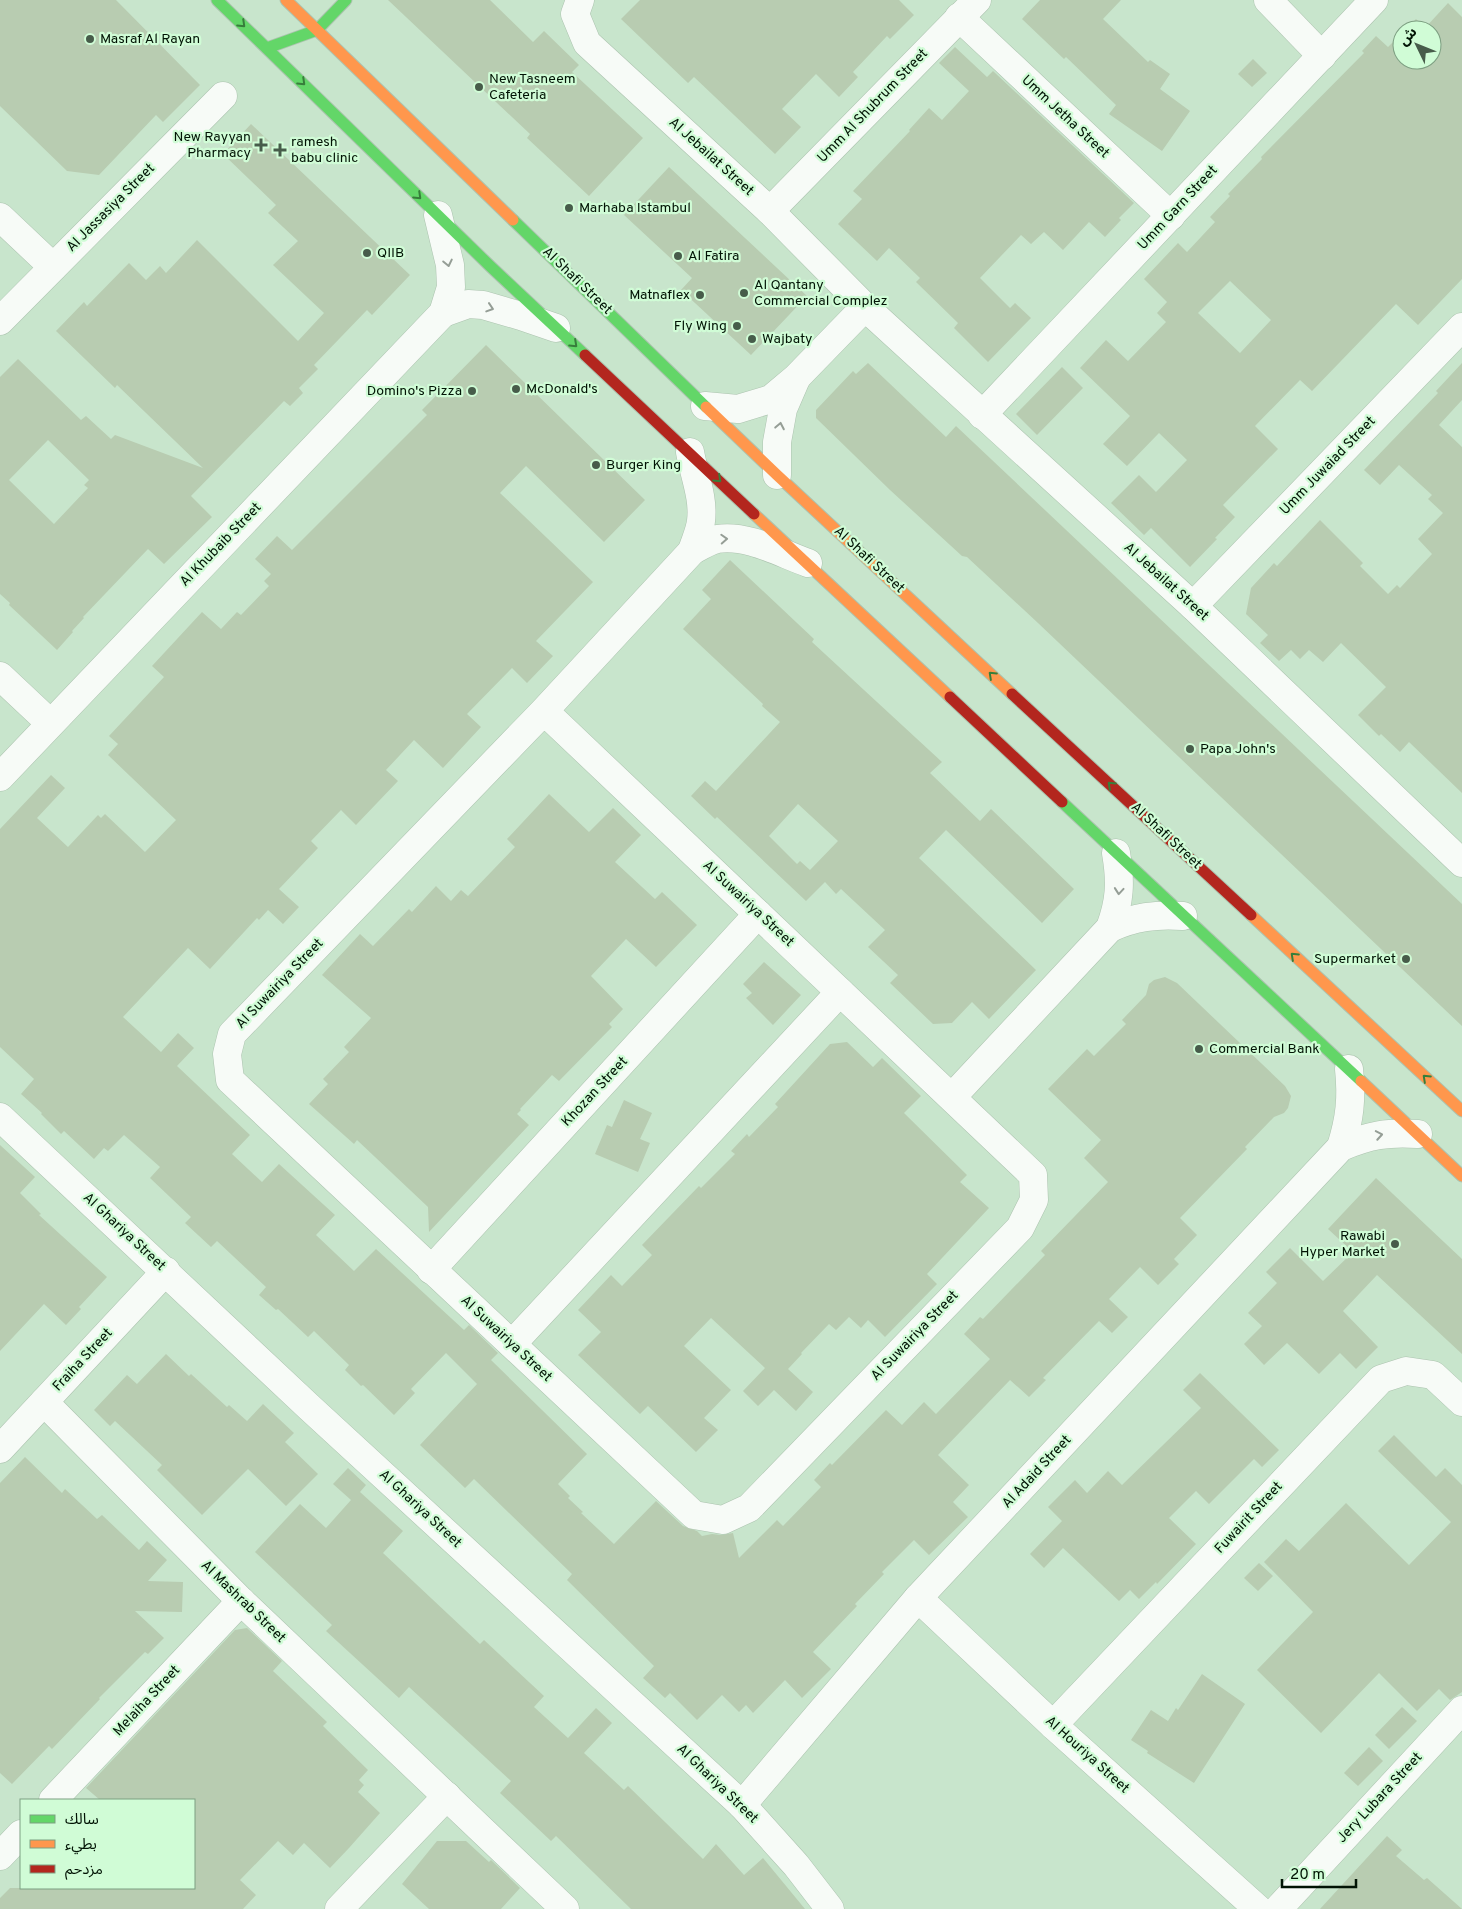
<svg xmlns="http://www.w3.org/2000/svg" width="1462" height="1909" font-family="Overpass,'Noto Sans Arabic',sans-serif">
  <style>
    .building { fill: #b8ccb1; fill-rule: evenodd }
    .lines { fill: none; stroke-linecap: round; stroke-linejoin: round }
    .street-casing { stroke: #acc3af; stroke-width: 29 }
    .fast-casing { stroke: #acc3af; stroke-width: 13 }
    .slow-casing { stroke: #acc3af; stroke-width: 13 }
    .jam-casing { stroke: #acc3af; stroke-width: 13 }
    .street { stroke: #f7fbf7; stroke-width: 28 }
    .fast { stroke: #63d668; stroke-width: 11 }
    .slow { stroke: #ff974d; stroke-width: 11 }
    .jam { stroke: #b3261e; stroke-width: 11 }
    .oneway { stroke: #377e3b }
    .oneway2 { stroke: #959e96 }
    .poi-dot { fill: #475c4a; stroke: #d0fcd6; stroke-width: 2 }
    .labels { text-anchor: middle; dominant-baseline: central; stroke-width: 4.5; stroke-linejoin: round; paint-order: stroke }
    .poi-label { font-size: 14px; fill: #011304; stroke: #d0fcd6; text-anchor: start }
    .street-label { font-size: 14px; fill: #011304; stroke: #d0fcd6 }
  </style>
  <rect width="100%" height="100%" fill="#c8e5cc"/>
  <g class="building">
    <polygon points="0,0 116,0 200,85 163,122 156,115 99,175 67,171 0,106"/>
    <polygon points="388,0 490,0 533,42 544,31 579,65 572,72 643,138 589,196 527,138 530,134"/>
    <polygon points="640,0 899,0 914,15 890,39 887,36 853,72 858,77 839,97 816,74 782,109 801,127 775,154 694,77 688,83 621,19"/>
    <polygon points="1040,0 1121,0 1103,19 1148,62 1150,60 1170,74 1160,89 1190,111 1162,151 1109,114 1116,105 1066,57 1064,59 1022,19"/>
    <path d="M1448,3L1462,17V279L1418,325L1396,304L1312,391L1300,380L1255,426L1278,449L1223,505L1235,517L1215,538L1217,539L1190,567L1151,528L1144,535L1111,503L1139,475L1156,492L1187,460L1159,433L1127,466L1103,444L1130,416L1080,368L1106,340L1128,361L1166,322L1157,313L1167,302L1144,279L1178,243L1187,252L1215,222L1210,217L1230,196L1228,194L1262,159L1261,157L1364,53L1362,51L1376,36L1388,47L1402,33V60H1432V30H1405L1416,19L1425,28ZM1230,281L1271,320L1240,353L1198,313Z"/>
    <polygon points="955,47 987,77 993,71 1134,203 1119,218 1121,220 1105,237 1089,222 1063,250 1044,232 1031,244 1021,235 980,278 1010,308 1015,303 1031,318 988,362 954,328 958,323 916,282 920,278 889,248 877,261 838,224 862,199 853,191 910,131 909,130 929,108 942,120 969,91 939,63"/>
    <polygon points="1253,59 1267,73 1252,87 1238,74"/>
    <path d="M251,124L410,275L372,315L367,310L314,365L318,369L299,388L303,393L290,406L284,401L191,496L212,517L164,564L148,549L83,617L84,618L72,631L73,632L57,650L9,605L10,603L0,594V377L18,359L81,420L86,416L111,439L115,435L203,468L117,385L115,388L56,331L84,302L87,306L129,263L146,280L160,266L166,273L197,240L298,341L324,313L273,265L298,241L268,213L276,205L223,154ZM48,440L89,480L84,485L88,488L54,524L9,480Z"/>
    <polygon points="669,167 807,296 751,355 681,290 692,278 624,215"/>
    <polygon points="486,345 645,500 604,542 526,466 500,493 593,582 536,641 553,656 527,683 512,668 467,714 481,727 443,768 414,740 386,770 398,781 356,825 341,810 311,841 318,848 279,889 299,907 283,924 268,910 259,920 257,918 210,969 188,948 123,1017 161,1052 178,1033 194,1048 177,1066 250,1135 232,1154 262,1182 279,1164 335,1215 316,1235 354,1271 376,1249 464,1330 469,1325 498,1353 491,1360 587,1454 558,1484 570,1496 568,1498 583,1512 581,1513 614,1544 656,1501 683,1526 697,1531 702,1536 712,1534 721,1535 733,1533 739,1558 777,1520 783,1526 821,1487 814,1480 830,1463 832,1465 886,1410 902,1425 924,1402 936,1414 990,1359 964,1334 980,1317 983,1319 1045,1255 1041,1251 1108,1182 1084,1158 1101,1140 1048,1089 1087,1049 1094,1056 1126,1024 1122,1020 1146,995 1149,984 1154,980 1165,977 1177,983 1285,1086 1291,1096 1288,1108 1284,1113 1274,1117 1245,1147 1247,1149 1180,1218 1197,1235 1174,1259 1179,1264 1158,1285 1140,1267 1109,1299 1128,1317 1112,1333 1099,1321 1043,1378 1046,1380 1029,1397 1010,1380 938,1455 969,1485 953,1502 968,1517 929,1555 914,1540 882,1572 884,1574 855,1604 857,1606 813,1652 831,1669 802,1698 785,1680 753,1713 746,1705 739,1712 722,1695 697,1720 670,1693 665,1698 643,1678 654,1666 567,1580 572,1574 474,1479 465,1488 420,1445 477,1384 446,1353 411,1389 415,1393 394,1415 363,1385 361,1386 345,1370 349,1365 314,1331 308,1337 278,1309 276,1310 259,1295 266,1287 217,1241 211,1247 185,1223 191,1217 150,1178 160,1167 124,1135 108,1151 104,1148 94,1159 64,1131 61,1134 41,1114 42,1113 21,1094 34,1079 0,1047 0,829 51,775 65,788 37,818 68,847 98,815 101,818 105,814 145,852 176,820 108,755 118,744 109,736 164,677 152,666 202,612 221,629 237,612 241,615 269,586 264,581 271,574 255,559 277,536 292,550 427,415 422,410"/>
    <polygon points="868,363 946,437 956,426 1462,904 1462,1026 1038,623 967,557 962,556 890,490 816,418 816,410 853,371 856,374"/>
    <polygon points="1462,363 1462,400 1439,425 1462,447 1462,793 1409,742 1400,752 1381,734 1379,736 1358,715 1386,687 1341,643 1323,662 1309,650 1300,659 1291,650 1279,661 1260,643 1268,635 1246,614 1251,588 1274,563 1277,566 1320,520 1363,563 1360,566 1388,594 1397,585 1400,588 1432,554 1418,539 1443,513 1428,499 1432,495 1399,465 1380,485 1364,470 1438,393 1436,391"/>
    <polygon points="1062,367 1083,388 1037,435 1016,414"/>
    <path d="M730,560L814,639L812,642L942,762L930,773L980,821L991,809L1074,889L1042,923L946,830L919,858L1036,970L989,1019L972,1002L952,1023L933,1024L890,983L898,975L868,947L885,930L841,889L836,894L825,882L806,901L717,817L715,819L691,796L705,781L716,791L780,722L762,706L763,704L683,629L711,599L702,590ZM798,804L838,841L810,870L800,861L797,864L769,836Z"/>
    <polygon points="549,794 589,832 613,808 641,835 615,862 655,899 662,892 697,925 656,967 626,939 591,976 623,1009 609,1024 612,1027 559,1081 552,1075 520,1109 521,1110 517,1114 529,1125 429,1232 428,1207 357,1140 354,1144 309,1104 328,1084 323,1079 349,1052 344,1047 371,1018 322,975 360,934 373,946 409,909 412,912 436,886 451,901 461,890 468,896 515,847 507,839"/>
    <polygon points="764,962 801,995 773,1025 746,998 752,993 743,984"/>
    <polygon points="847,1042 873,1067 882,1058 921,1096 904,1113 967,1175 960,1182 989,1208 927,1274 937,1284 885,1337 868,1320 861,1328 849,1317 836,1330 829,1324 801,1353 802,1354 788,1369 813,1392 796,1411 774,1390 758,1406 743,1391 765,1368 711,1318 684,1346 731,1390 704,1418 718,1430 696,1452 648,1406 640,1414 578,1355 601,1332 578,1310 611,1275 622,1286 652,1255 642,1245 699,1186 701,1188 735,1154 731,1151 747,1134 749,1137 778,1107 775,1104 830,1044"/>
    <polygon points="624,1100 652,1113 640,1139 650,1143 638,1172 595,1154 607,1125 612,1127"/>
    <polygon points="0,1145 35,1177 20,1193 41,1214 39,1215 107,1277 79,1307 81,1309 66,1325 44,1304 0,1351"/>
    <polygon points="1376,1178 1462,1259 1462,1354 1377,1275 1343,1311 1378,1347 1356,1369 1340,1353 1319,1374 1287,1343 1264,1365 1244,1344 1262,1326 1248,1313 1277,1283 1266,1272 1290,1248 1323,1281 1353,1252 1328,1229"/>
    <polygon points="166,1354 189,1376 191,1374 227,1407 229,1405 247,1421 263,1404 294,1433 285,1442 318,1474 286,1506 248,1469 202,1515 157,1470 162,1465 115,1421 110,1426 94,1410 127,1375 137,1384"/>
    <polygon points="1200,1373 1279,1450 1262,1467 1254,1459 1209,1504 1196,1491 1169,1518 1196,1544 1157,1584 1156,1582 1139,1599 1130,1590 1119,1601 1063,1548 1044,1568 1030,1554 1062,1521 1048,1507 1075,1480 1087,1493 1108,1471 1122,1485 1201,1408 1183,1390"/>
    <polygon points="1394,1435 1436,1477 1445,1468 1462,1485 1462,1692 1450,1700 1439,1689 1417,1711 1379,1673 1321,1733 1257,1670 1313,1612 1264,1562 1286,1539 1299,1551 1346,1503 1409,1565 1451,1522 1378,1451"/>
    <polygon points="25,1457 62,1493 65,1489 97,1519 102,1515 139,1550 147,1541 167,1560 148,1581 183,1582 182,1612 135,1611 164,1638 148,1654 145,1652 99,1698 100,1699 52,1749 49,1746 12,1784 0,1773 0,1483"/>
    <polygon points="348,1468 366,1485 360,1492 403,1531 383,1553 480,1644 484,1640 544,1696 534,1707 568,1738 596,1708 612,1723 584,1753 624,1790 628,1786 703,1859 716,1844 744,1875 763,1858 805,1909 631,1909 556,1836 551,1841 500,1793 511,1781 409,1687 399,1698 326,1631 332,1625 255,1552 300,1504 326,1528 351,1500 333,1484"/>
    <polygon points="1259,1563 1273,1576 1258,1591 1244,1578"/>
    <polygon points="247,1628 282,1661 273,1671 327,1722 323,1726 368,1770 359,1780 364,1785 358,1792 380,1813 349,1848 330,1868 304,1843 293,1855 278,1841 240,1880 256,1895 243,1909 0,1909 0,1898 10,1888 194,1888 194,1800 100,1800 86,1788 235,1630"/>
    <polygon points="1202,1674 1245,1704 1194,1783 1147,1753 1148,1751 1131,1740 1151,1710 1168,1721 1176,1708 1178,1710"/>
    <polygon points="1402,1707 1417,1721 1389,1749 1375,1735"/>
    <polygon points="1369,1747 1383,1761 1358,1786 1344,1773"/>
    <polygon points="1387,1836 1402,1850 1396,1856 1424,1880 1427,1878 1462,1909 1320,1909"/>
    <polygon points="437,1841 466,1841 489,1862 491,1860 520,1888 501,1909 429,1909 402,1884"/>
  </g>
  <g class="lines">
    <g class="street-casing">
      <g id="street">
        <polyline points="580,0 575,14 587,43 770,211 865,307 1193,606 1462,863"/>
        <polyline points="1268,0 1322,56"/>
        <polyline points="959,17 1171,216"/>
        <polyline points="770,211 977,0"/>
        <polyline points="0,217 53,267"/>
        <polyline points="443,313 468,304 483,305 521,316 556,328"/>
        <polyline points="0,321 223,96"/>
        <polyline points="705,406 738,409 771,399 796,378 865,307"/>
        <polyline points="982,415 1374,0"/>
        <path d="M690,452C694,475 704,498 701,521C700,531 695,541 692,551C699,547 708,541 717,539C747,534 780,553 808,563"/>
        <polyline points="777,475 777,442 783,409 796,379"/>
        <polyline points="1193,606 1462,327"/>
        <polyline points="0,676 50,723"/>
        <polyline points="544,711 1033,1175 1034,1200 1020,1228 749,1508 723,1520 694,1515 230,1080 227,1054 232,1034 544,711 692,551"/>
        <polyline points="0,777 443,313 451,287 450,265 438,215"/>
        <path d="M1110,928C1134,917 1156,914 1183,916"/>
        <path d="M952,1097L1110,928C1120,901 1121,882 1116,853"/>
        <polyline points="0,1117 309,1407 742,1805 796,1865 830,1909"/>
        <path d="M1341,1147C1350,1118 1352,1098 1349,1069"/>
        <polyline points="431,1270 758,914"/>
        <polyline points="512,1344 840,992"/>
        <polyline points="44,1402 241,1601 565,1909"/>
        <polyline points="0,1449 166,1271"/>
        <polyline points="918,1598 1053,1725 1258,1909"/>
        <polyline points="1053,1725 1381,1379 1406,1371 1433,1375 1462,1402"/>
        <polyline points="53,1800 241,1601"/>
        <path d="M742,1805L918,1598L1341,1147C1370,1135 1387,1132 1418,1134"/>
        <polyline points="0,1856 21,1834"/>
        <polyline points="339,1909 447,1796"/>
        <polyline points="1278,1909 1462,1710"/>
      </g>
    </g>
    <g class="fast-casing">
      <g id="fast">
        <polyline points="217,0 490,266 585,355"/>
        <polyline points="267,48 317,30 346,0"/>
        <polyline points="513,220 706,407"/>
        <polyline points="1062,802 1361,1081"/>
      </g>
    </g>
    <g class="slow-casing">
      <g id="slow">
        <polyline points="286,0 513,220"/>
        <polyline points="706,407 777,475 1012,694"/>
        <polyline points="754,514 950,697"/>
        <polyline points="1251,915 1462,1111"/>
        <polyline points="1361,1081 1462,1176"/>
      </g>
    </g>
    <g class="jam-casing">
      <g id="jam">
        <polyline points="585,355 754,514"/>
        <polyline points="1012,694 1251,915"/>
        <polyline points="950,697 1062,802"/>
      </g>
    </g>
    <use href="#street" class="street"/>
    <use href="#fast" class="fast"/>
    <use href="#slow" class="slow"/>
    <use href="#jam" class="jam"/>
  </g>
  <defs><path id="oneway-chevron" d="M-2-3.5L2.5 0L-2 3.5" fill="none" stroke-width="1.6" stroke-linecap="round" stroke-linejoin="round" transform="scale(1.25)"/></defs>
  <g class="oneway">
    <use href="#oneway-chevron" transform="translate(242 24) rotate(44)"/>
    <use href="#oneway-chevron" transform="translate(302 82) rotate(44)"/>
    <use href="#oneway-chevron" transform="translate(418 196) rotate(44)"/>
    <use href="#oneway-chevron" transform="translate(574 344) rotate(43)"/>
    <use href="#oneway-chevron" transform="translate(718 479) rotate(43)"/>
    <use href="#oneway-chevron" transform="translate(992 675) rotate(-137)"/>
    <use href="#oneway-chevron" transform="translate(1111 785) rotate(-137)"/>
    <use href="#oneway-chevron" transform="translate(1294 956) rotate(-137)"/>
    <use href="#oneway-chevron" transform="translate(1426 1078) rotate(-137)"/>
  </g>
  <g class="oneway2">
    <use href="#oneway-chevron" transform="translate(448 263) rotate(78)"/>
    <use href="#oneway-chevron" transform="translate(490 308) rotate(18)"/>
    <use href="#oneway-chevron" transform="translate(780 426) rotate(-79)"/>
    <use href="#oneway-chevron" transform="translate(724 539) rotate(-3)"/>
    <use href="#oneway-chevron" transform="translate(1119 891) rotate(95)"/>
    <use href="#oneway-chevron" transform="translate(1379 1135) rotate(-10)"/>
  </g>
  <g class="poi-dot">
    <circle cx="90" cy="39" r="5"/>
    <circle cx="479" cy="87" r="5"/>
    <path d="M258.5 137.5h5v5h5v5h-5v5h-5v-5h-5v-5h5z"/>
    <path d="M277.5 142.5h5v5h5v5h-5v5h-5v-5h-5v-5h5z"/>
    <circle cx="569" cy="208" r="5"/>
    <circle cx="367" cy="253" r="5"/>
    <circle cx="678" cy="256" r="5"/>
    <circle cx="744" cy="293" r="5"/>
    <circle cx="700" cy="295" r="5"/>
    <circle cx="737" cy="326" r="5"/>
    <circle cx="752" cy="339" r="5"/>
    <circle cx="516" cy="389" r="5"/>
    <circle cx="472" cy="391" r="5"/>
    <circle cx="596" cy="465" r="5"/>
    <circle cx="1190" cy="749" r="5"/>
    <circle cx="1406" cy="959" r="5"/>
    <circle cx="1199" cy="1049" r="5"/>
    <circle cx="1395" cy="1244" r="5"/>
  </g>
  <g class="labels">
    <g class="poi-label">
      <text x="100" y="39">Masraf Al Rayan</text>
      <text x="489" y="79">New Tasneem<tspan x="489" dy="16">Cafeteria</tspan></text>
      <text x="251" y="137" text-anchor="end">New Rayyan<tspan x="251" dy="16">Pharmacy</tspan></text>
      <text x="291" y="142">ramesh<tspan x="291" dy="16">babu clinic</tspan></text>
      <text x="579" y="208">Marhaba Istambul</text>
      <text x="377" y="253">QIIB</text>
      <text x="688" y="256">Al Fatira</text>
      <text x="754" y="285">Al Qantany<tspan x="754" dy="16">Commercial Complez</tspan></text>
      <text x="690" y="295" text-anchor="end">Matnaflex</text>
      <text x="727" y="326" text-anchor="end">Fly Wing</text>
      <text x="762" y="339">Wajbaty</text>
      <text x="526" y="389">McDonald's</text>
      <text x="462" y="391" text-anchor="end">Domino's Pizza</text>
      <text x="606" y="465">Burger King</text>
      <text x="1200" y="749">Papa John's</text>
      <text x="1396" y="959" text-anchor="end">Supermarket</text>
      <text x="1209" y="1049">Commercial Bank</text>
      <text x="1385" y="1236" text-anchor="end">Rawabi<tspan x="1385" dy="16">Hyper Market</tspan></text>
    </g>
    <g class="street-label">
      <text transform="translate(873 106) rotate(-46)">Umm Al Shubrum Street</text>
      <text transform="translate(1065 117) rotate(43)">Umm Jetha Street</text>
      <text transform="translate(711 157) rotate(42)">Al Jebailat Street</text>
      <text transform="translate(111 208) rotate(-45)">Al Jassasiya Street</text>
      <text transform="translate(1178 208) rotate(-47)">Umm Garn Street</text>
      <text transform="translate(577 281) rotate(44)">Al Shafi Street</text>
      <text transform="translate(1328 466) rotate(-46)">Umm Juwaiad Street</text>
      <text transform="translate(221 545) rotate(-46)">Al Khubaib Street</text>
      <text transform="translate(869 560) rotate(43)">Al Shafi Street</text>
      <text transform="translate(1166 582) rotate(42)">Al Jebailat Street</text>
      <text transform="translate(1166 836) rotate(43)">Al Shafi Street</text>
      <text transform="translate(748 904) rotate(43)">Al Suwairiya Street</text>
      <text transform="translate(280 984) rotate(-46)">Al Suwairiya Street</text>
      <text transform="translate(595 1092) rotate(-47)">Khozan Street</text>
      <text transform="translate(124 1232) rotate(43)">Al Ghariya Street</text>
      <text transform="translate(915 1336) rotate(-46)">Al Suwairiya Street</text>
      <text transform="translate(506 1339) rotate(43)">Al Suwairiya Street</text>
      <text transform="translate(83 1360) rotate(-47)">Fraiha Street</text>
      <text transform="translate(1037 1472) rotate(-47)">Al Adaid Street</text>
      <text transform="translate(420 1509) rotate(43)">Al Ghariya Street</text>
      <text transform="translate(1249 1518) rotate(-47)">Fuwairit Street</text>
      <text transform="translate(243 1602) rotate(44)">Al Mashrab Street</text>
      <text transform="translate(147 1701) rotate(-47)">Melaiha Street</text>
      <text transform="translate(1087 1755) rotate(42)">Al Houriya Street</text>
      <text transform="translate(717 1784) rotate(44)">Al Ghariya Street</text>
      <text transform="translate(1380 1798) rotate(-47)">Jery Lubara Street</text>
    </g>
  </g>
  <rect x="20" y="1799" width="175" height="90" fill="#d0fcd6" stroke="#7d9f82"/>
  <rect x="30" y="1815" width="25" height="8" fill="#63d668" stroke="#7d9f82"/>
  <text x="65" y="1824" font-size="15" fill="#011304">سالك</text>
  <rect x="30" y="1840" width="25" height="8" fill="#ff974d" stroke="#7d9f82"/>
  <text x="65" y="1849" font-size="15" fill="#011304">بطيء</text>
  <rect x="30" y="1865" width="25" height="8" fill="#b3261e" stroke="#7d9f82"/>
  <text x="65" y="1874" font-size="15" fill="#011304">مزدحم</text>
  <g transform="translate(1417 45) rotate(313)"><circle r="24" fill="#d0fcd6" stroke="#7d9f82"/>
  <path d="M0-4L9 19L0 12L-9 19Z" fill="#475c4a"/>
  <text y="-8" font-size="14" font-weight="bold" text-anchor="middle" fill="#011304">ش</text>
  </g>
  <path d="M1282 1879v8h74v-8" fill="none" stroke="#011304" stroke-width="2.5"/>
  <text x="1290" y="1879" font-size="15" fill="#011304" stroke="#d0fcd6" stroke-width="4" paint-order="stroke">20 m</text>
</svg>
